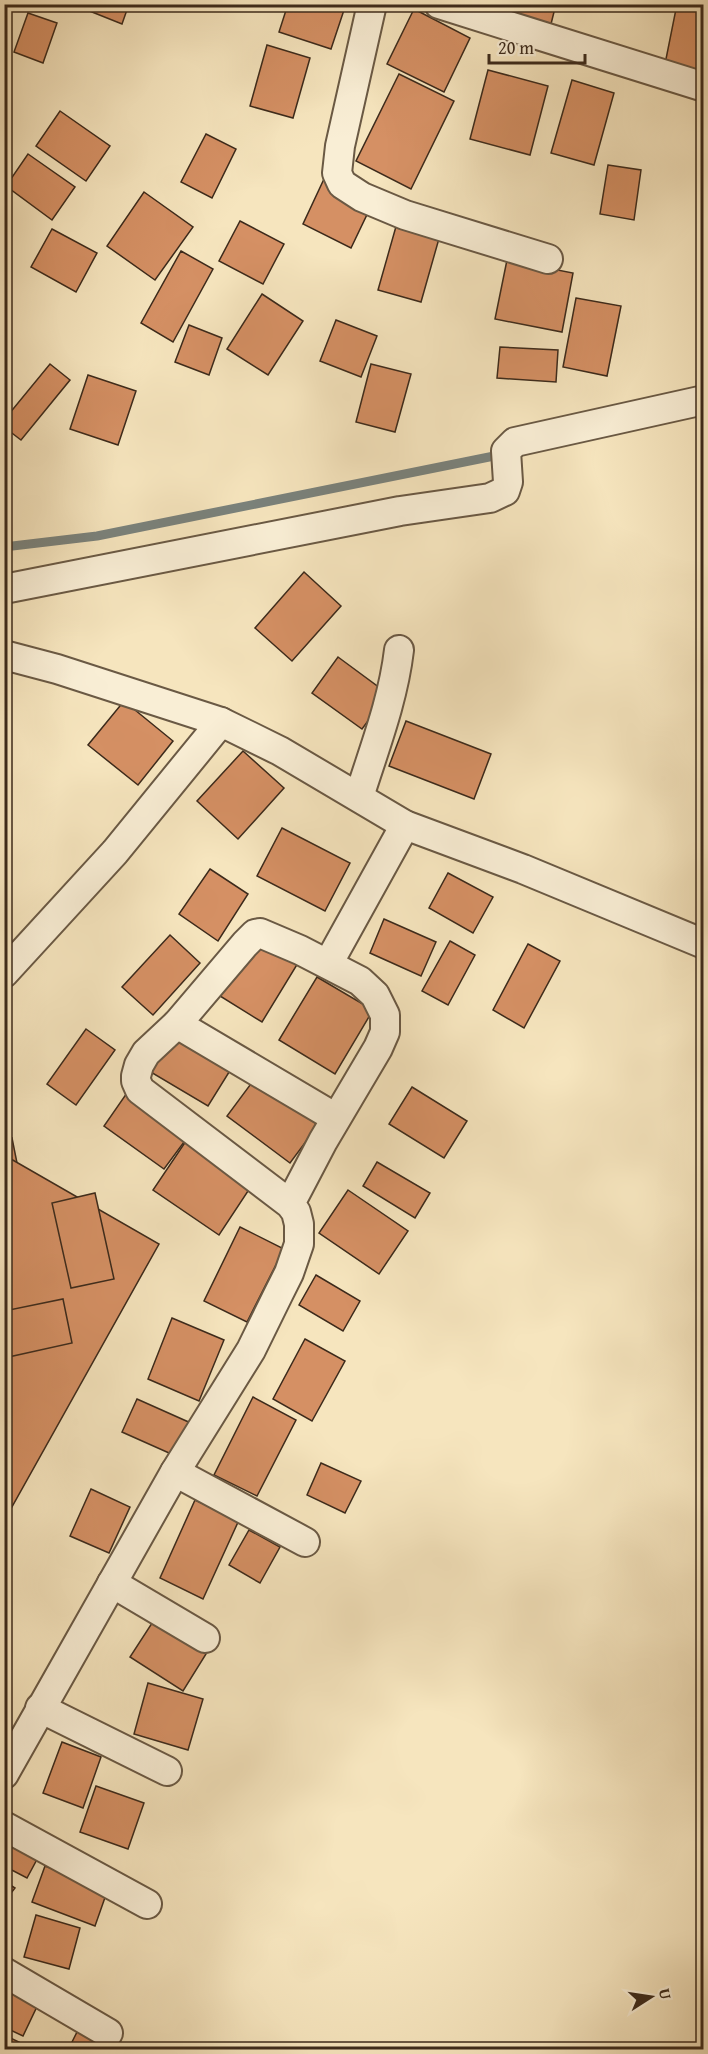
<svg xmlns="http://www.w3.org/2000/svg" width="708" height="2054" font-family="'Gentium Book Plus',serif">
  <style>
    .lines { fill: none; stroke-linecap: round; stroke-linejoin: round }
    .stream { stroke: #7a827c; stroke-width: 9 }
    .building { fill: #d59064; stroke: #3c2a1b; stroke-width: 1.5 }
    .minor-casing { stroke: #6a5944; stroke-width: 32 }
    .minor { stroke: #f9eed5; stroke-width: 28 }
  </style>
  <rect width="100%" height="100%" fill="#f6e5be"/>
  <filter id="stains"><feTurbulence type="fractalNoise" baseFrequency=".00333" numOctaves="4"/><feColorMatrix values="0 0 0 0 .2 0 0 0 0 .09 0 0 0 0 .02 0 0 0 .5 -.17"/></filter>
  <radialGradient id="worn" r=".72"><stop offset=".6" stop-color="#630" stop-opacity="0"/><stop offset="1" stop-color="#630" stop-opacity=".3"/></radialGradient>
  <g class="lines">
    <polyline class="stream" points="4,547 97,536 504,454"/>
  </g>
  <g class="building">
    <polygon points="89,4 129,4 122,24 87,10"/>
    <polygon points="288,4 346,4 331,49 279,32"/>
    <polygon points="500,4 556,4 551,24 498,11"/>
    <polygon points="677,4 704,5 704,82 663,74"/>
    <polygon points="414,9 470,38 444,92 387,64"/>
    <polygon points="28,13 57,23 43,63 14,52"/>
    <polygon points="267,45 310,58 293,118 250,106"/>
    <polygon points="488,70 548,86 530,155 470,139"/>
    <polygon points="399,74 454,101 411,189 356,161"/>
    <polygon points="572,80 614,93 594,165 551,153"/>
    <polygon points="60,111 110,146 86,181 36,146"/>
    <polygon points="206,134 236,149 212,198 181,182"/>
    <polygon points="28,154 75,187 52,220 6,186"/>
    <polygon points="608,165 641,170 634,220 600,214"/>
    <polygon points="324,179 373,202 351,248 303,224"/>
    <polygon points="704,182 704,210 697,208"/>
    <polygon points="144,192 193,227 155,280 107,246"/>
    <polygon points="240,221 284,244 263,284 219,261"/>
    <polygon points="397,223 440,235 421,302 378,290"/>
    <polygon points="52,229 97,253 76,292 31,267"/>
    <polygon points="181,251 213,269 173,342 141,323"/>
    <polygon points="507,260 573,273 562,332 495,319"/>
    <polygon points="262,294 303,321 268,375 227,349"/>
    <polygon points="576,298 621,306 607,376 563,367"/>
    <polygon points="336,320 377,336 361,377 320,361"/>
    <polygon points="189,325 222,338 209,375 175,362"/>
    <polygon points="500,347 558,350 556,382 497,378"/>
    <polygon points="50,364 70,380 21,440 4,427 4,420"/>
    <polygon points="371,364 411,374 395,432 356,422"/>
    <polygon points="88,375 136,391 118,445 70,429"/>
    <polygon points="304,572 341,606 292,661 255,628"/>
    <polygon points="338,657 388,694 362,729 312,693"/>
    <polygon points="124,701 173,741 138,785 88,745"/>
    <polygon points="406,721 491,754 474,799 389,766"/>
    <polygon points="243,751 284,788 238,839 197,801"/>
    <polygon points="282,828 350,863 325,911 257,876"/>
    <polygon points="210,869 248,894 218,941 179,914"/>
    <polygon points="448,873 493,897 473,933 429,908"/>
    <polygon points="384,919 436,942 421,976 370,953"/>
    <polygon points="170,935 200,963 153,1015 122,987"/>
    <polygon points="256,937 298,963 262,1022 220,996"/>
    <polygon points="450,941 475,955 448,1005 422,991"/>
    <polygon points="528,944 560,961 524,1028 493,1010"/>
    <polygon points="317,977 373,1010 335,1074 279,1040"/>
    <polygon points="86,1029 115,1050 76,1105 47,1084"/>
    <polygon points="171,1033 231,1069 208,1106 149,1071"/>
    <polygon points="256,1077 319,1124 290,1163 227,1116"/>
    <polygon points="412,1087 467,1121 444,1158 389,1124"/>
    <polygon points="129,1090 190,1134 164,1169 104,1126"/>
    <polygon points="12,1138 23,1193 4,1197 4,1140"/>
    <polygon points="188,1138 254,1182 219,1235 153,1190"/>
    <polygon points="4,1155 159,1244 4,1521"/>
    <polygon points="377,1162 430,1193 415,1218 363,1186"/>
    <polygon points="348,1190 408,1231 379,1274 319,1233"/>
    <polygon points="95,1193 114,1279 71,1288 52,1203"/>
    <polygon points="240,1227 284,1249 247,1322 204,1301"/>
    <polygon points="316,1275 360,1301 343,1331 299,1305"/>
    <polygon points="63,1299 72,1343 4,1358 4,1311"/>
    <polygon points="172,1318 224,1340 199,1401 148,1379"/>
    <polygon points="305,1339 345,1361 312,1421 273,1399"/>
    <polygon points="253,1397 296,1420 257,1496 214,1475"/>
    <polygon points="137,1399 193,1424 178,1457 122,1432"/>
    <polygon points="321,1463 361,1481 345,1513 307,1495"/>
    <polygon points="91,1489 130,1507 109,1553 70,1536"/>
    <polygon points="195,1500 239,1520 203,1599 160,1578"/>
    <polygon points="249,1530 280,1547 260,1583 229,1565"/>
    <polygon points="154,1620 206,1654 183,1691 130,1657"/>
    <polygon points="148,1683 203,1699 188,1750 134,1734"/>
    <polygon points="62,1742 101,1757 83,1808 43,1793"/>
    <polygon points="96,1786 144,1803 128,1849 80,1832"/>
    <polygon points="13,1833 42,1850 27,1878 4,1866 4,1850"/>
    <polygon points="45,1866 108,1889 95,1926 32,1902"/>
    <polygon points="4,1881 15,1888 4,1902"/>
    <polygon points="36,1915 80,1928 69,1969 24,1957"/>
    <polygon points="4,1977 42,1996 23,2036 4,2027"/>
    <polygon points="82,2022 117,2040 112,2050 68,2050"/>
    <polygon points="4,2035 19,2042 15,2050 4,2050"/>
  </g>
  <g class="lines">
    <g class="minor-casing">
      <g id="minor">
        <polyline points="372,4 340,146 337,173 342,184 362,197 405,215 548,259"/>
        <polyline points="439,4 704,87"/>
        <polyline points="4,589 400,511 490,498 505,491 508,482 506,451 515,442 704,400"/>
        <polyline points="4,655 57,669 221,722 280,751 405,825 523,869 704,944"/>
        <path d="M359,797C374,749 393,701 399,650"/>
        <polyline points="328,964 405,825"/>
        <polyline points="4,973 115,852 221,722"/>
        <polyline points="177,1024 336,1118"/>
        <polyline points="175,1472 305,1542"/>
        <polyline points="112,1583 205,1638"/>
        <polyline points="40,1708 167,1771"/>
        <polyline points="4,1774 175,1472 251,1350 278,1295 289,1273 299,1244 299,1224 296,1212 290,1204 323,1141 378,1048 385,1032 385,1015 375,995 360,981 300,950 260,933 255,934 245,944 177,1024 146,1053 139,1065 136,1076 136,1081 140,1090 290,1204"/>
        <polyline points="4,1826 147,1904"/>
        <polyline points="4,1972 108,2033"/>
      </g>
    </g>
    <use href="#minor" class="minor"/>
  </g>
  <rect width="708" height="2054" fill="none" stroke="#f6e5be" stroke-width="24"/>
  <rect x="6" y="6" width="696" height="2042" fill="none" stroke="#3c2a1b" stroke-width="3"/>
  <rect x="12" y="12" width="684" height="2030" fill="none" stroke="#3c2a1b" stroke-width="1.5"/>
  <g transform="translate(651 1997) rotate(78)" stroke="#f9eed5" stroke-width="4.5" paint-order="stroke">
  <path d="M0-4.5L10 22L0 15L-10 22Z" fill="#3c2a1b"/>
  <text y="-9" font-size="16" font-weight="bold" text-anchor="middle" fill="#3c2a1b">U</text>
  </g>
  <path d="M489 54v9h96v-9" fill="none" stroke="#3c2a1b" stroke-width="3"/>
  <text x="498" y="54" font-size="18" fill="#3c2a1b" stroke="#f9eed5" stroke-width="4.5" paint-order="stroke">20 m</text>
  <rect width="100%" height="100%" filter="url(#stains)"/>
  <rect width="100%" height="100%" fill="url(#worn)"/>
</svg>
